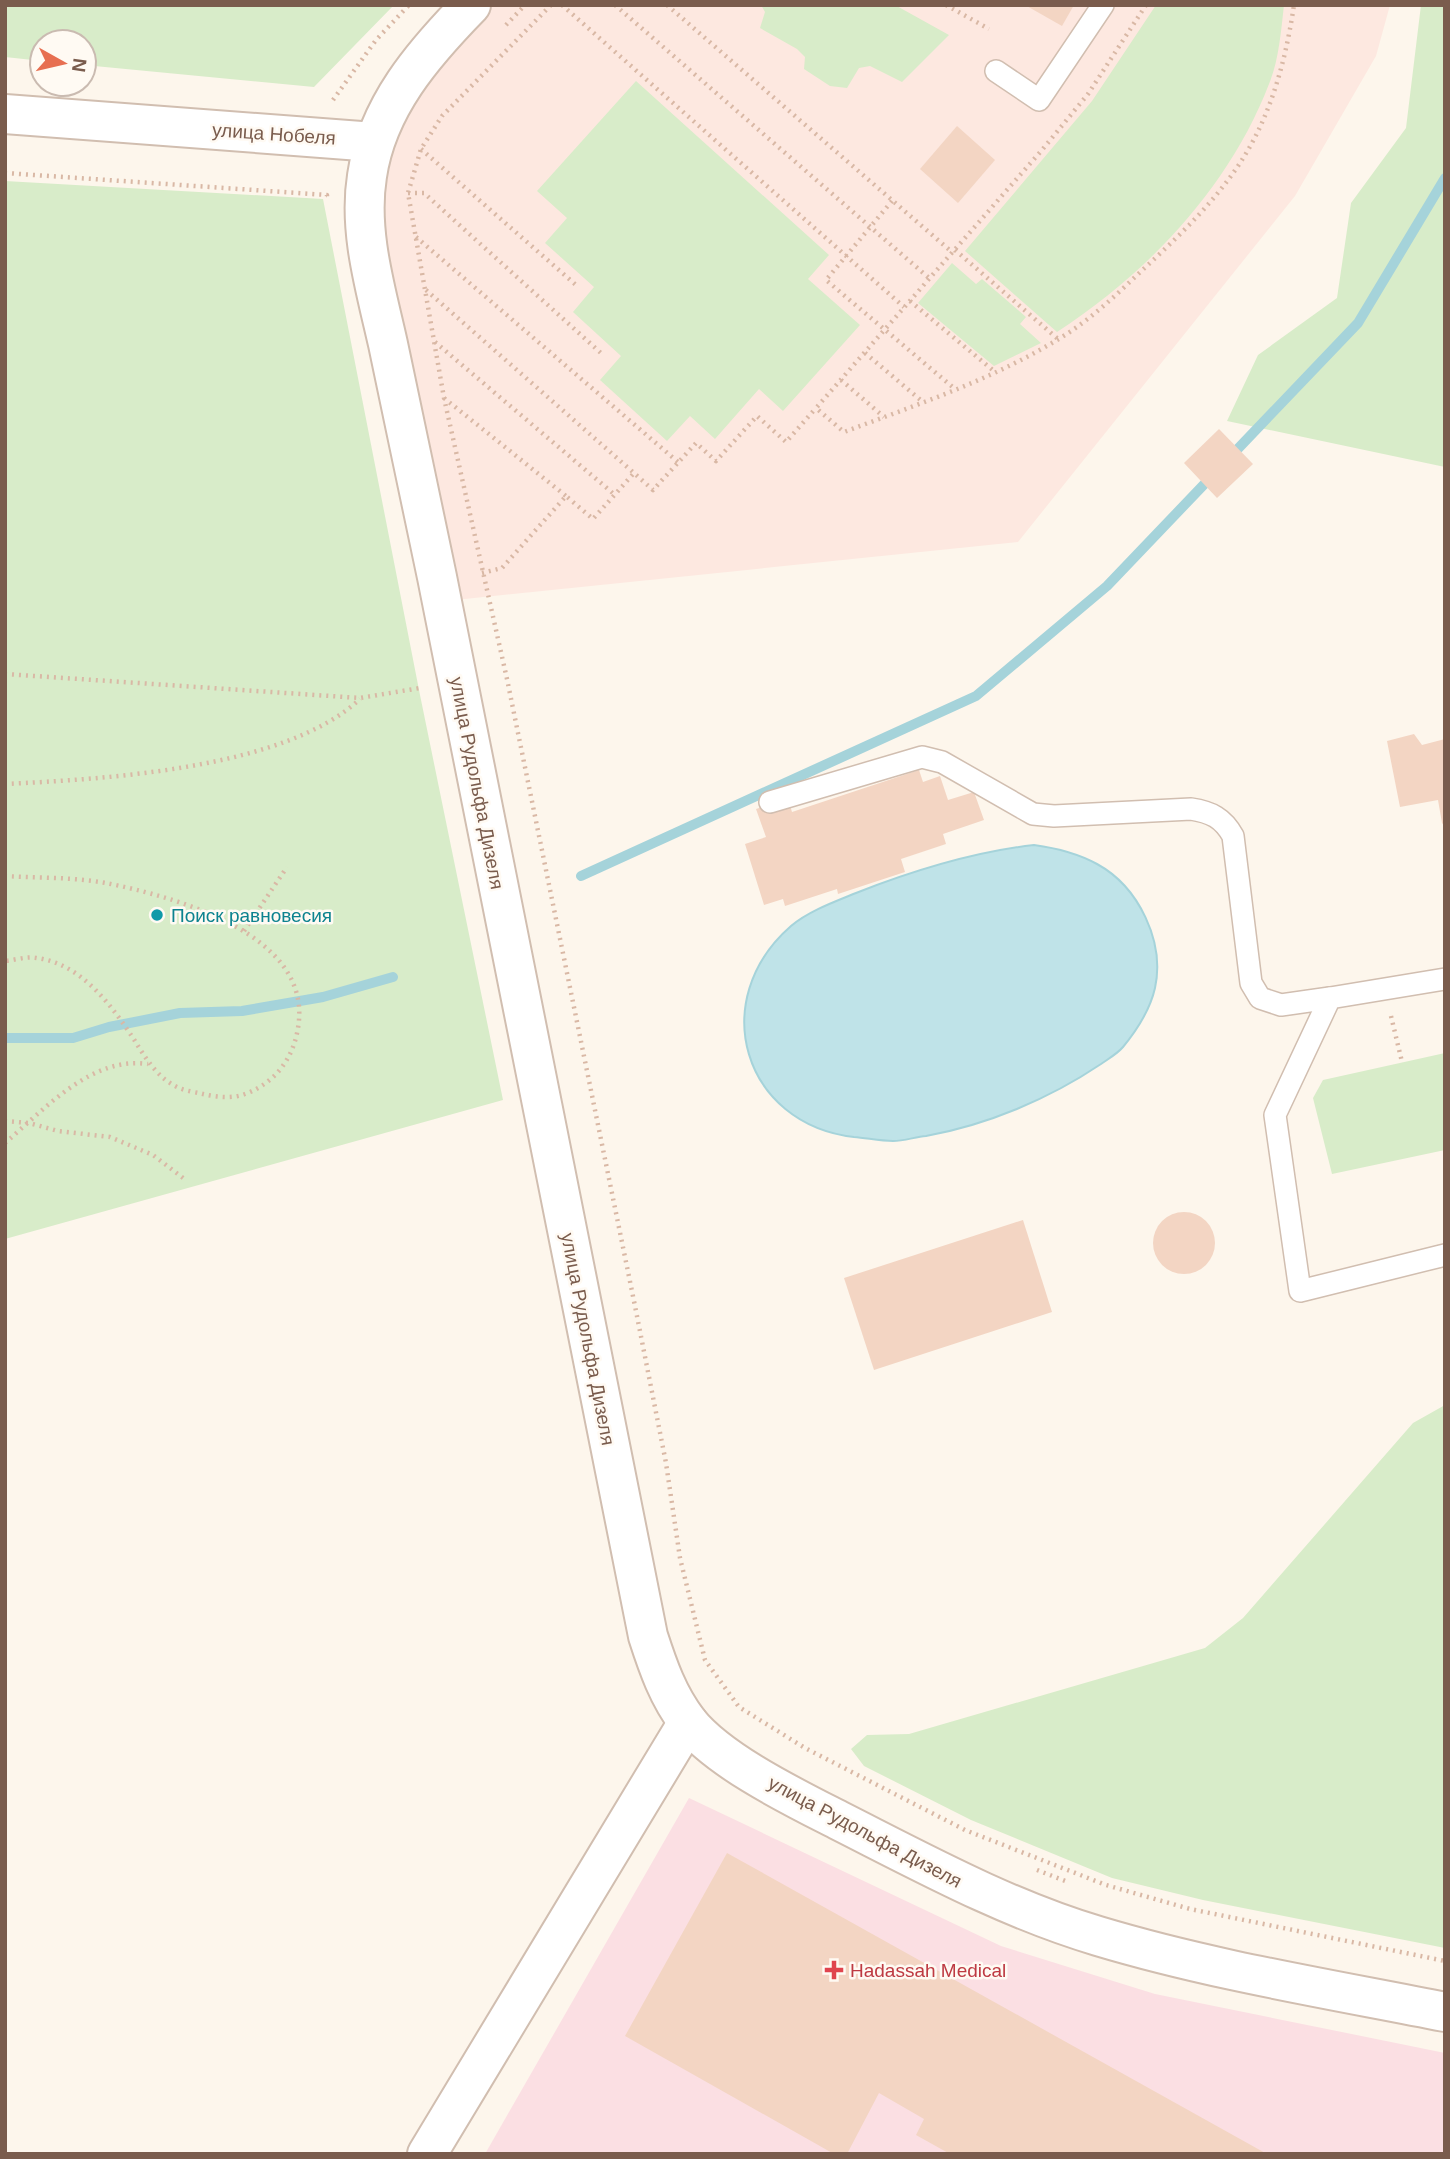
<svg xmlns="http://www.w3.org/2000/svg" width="1450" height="2159" font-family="Helvetica,sans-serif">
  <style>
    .commercial { fill: #fde8e0 }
    .medical { fill: #fbdfe3 }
    .green { fill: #d8ecc9 }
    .water { fill: #bfe3e8; stroke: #a5d3da; stroke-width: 2 }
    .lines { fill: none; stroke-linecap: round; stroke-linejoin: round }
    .stream { stroke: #a5d3da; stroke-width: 10 }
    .building { fill: #f3d5c3 }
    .service-casing { stroke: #d1beb0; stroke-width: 24 }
    .minor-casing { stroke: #d1beb0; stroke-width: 42 }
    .path { stroke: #d9b8a5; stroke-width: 4.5; stroke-dasharray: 2 5; stroke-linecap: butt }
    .service { stroke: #fff; stroke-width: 21 }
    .minor { stroke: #fff; stroke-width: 38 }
    .culture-dot { fill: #0f9aa8; stroke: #fffaf3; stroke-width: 2.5 }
    .health-dot { fill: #e0444e; stroke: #fffaf3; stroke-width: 2.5 }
    .labels { text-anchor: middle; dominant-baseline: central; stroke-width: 5; stroke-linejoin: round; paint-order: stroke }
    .street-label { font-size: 19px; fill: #7a5c4d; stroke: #fffaf3 }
    .culture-label { font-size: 19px; fill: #0d838f; stroke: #fffaf3; text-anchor: start }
    .health-label { font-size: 19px; fill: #be3a42; stroke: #fffaf3; text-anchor: start }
  </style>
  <rect width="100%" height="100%" fill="#fdf6ec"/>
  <polygon class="commercial" points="488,5 1390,5 1376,56 1295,196 1018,542 455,600 382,227 384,169 402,108"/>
  <polygon class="medical" points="689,1798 1001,1946 1155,1994 1445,2053 1445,2154 485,2154"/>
  <g class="green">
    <polygon points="5,5 394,5 314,87 84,65 84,42 42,42 42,61 5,57"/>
    <polygon points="761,5 895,5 949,35 902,82 870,66 859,68 847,88 830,86 804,69 805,57 797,49 760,28 765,12"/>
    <path d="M1156,5H1284C1281,31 1279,60 1269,84C1230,186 1148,273 1057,332L965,251L1092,101Z"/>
    <polygon points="1421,5 1445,5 1445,467 1227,421 1258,355 1337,298 1351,203 1406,128"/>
    <polygon points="636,81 829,255 808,279 860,325 783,411 759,389 715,439 690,416 667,441 600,380 621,356 573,312 594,287 545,243 567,218 537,191"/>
    <polygon points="5,181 323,199 420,695 503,1100 5,1239"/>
    <polygon points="952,263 976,284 982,279 1026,317 1020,324 1041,343 994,366 918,303"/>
    <polygon points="1445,1053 1445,1150 1332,1174 1313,1098 1323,1080"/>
    <polygon points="1445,1405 1445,1948 1203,1900 1112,1878 971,1820 864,1766 851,1749 867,1735 909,1734 1205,1648 1243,1618 1413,1423"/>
  </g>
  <path class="water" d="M1034,845C1056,848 1077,853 1097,864C1139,887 1165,942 1155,988C1150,1010 1137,1030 1123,1047C1117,1054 1108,1059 1101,1064C1049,1099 987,1125 926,1136C915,1137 904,1141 893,1141C880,1141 867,1138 854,1137C743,1124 706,1000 791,926C809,911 834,902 856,893C912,871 973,852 1034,845Z"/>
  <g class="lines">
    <g class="stream">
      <polyline points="1230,457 1358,323 1445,178"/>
      <polyline points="581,876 976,696 1107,586 1214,474"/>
      <polyline points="5,1038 73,1038 109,1027 180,1013 242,1011 323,997 393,977"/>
    </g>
  </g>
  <g class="building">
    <polygon points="1025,5 1074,5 1062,26"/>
    <polygon points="957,126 995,160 958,203 920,169"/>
    <polygon points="1219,429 1253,464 1217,498 1184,463"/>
    <polygon points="1414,734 1422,745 1445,739 1445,827 1442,823 1438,800 1400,807 1387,741"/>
    <polygon points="919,770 923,782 940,776 948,800 974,792 984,820 943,834 946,844 901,859 905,872 838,894 837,889 785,906 783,899 764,905 745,844 766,837 756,809 788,799 792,812"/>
    <circle cx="1184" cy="1243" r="31"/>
    <polygon points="1023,1220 1052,1312 874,1370 844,1278"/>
    <polygon points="727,1853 1267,2154 950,2154 916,2135 924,2119 879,2093 847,2154 834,2154 625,2036"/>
  </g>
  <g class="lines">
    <g class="service-casing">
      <g id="service">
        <polyline points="996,71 1039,100 1103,5"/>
        <path d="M770,802L922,757L942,762L1033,814L1054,816L1191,809C1211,812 1223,818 1233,836L1251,983L1260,998L1281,1005L1330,998"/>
        <polyline points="1445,979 1330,998 1275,1115 1300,1291 1445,1255"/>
      </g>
    </g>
    <g class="minor-casing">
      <g id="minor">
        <path d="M471,5C423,54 377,107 367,176C358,232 376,290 388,344C404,422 421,499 437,577C508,930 577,1283 648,1636C658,1667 668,1696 688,1722C719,1761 793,1797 838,1820C923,1863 1007,1909 1098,1936C1211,1970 1329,1989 1445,2012"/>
        <polyline points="5,114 374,142"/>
        <polyline points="427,2154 688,1722"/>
      </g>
    </g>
    <g class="path">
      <polyline points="551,5 442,116 421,149 408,193 444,398 507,679 635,1306 666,1463 680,1558 705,1660 739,1707 805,1748 965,1830 1106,1885 1190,1909 1445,1961"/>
      <polyline points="562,5 904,307"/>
      <polyline points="615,5 929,278"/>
      <polyline points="667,5 953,253"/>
      <polyline points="946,5 989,29"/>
      <path d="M1146,5L1088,94L1042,150L816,408L844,432C916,405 991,380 1057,340C1086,323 1111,300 1135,277C1178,237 1225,194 1253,141C1275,100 1287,52 1294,5"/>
      <polyline points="506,25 525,5"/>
      <polyline points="333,100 376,40 409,5"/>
      <polyline points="421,149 576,285"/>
      <polyline points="5,173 327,195 327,198"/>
      <polyline points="408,193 424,193 602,354"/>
      <polyline points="892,201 826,280 955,389"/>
      <polyline points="416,237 678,462"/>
      <polyline points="955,250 1058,339"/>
      <polyline points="426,290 634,473"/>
      <polyline points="910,301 995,372"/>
      <polyline points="435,342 615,495"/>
      <polyline points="865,353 923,402"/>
      <polyline points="841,380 884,417"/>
      <polyline points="444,398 566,496"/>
      <polyline points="482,573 502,568 566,496 593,519 634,473 653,490 696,443 716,461 757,416 786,442 816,408"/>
      <polyline points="5,674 360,698 420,688"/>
      <path d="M5,784C105,779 285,769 360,699"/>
      <path d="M5,876C38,878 73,877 106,883C175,897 314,934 298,1028C293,1059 275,1083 245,1094C232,1099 216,1097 203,1094C195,1092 185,1091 177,1087C158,1078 146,1059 135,1041C112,1006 82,964 37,958C27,956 15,960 5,961"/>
      <polyline points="244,931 287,867"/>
      <polyline points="1391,1016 1402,1062"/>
      <polyline points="5,1121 29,1123 58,1131 110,1137 153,1155 187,1181"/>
      <path d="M5,1143C45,1109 91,1056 148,1064"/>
      <polyline points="1037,1870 1068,1882"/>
    </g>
    <use href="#service" class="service"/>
    <use href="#minor" class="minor"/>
  </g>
  <circle class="culture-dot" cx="157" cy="915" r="7"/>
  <path class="health-dot" d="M830.5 1959.5h7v7h7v7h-7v7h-7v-7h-7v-7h7z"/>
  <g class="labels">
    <g class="street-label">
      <text transform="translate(274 134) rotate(4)">улица Нобеля</text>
      <text transform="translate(477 783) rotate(79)">улица Рудольфа Дизеля</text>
      <text transform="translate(588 1339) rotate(79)">улица Рудольфа Дизеля</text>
      <text transform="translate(865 1832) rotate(28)">улица Рудольфа Дизеля</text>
    </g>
    <g class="culture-label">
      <text x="171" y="915">Поиск равновесия</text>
    </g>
    <g class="health-label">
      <text x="850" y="1970">Hadassah Medical</text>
    </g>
  </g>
  <rect width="1450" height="2159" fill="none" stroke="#7a5c4d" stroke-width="14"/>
  <g transform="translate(63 63) rotate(98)"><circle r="33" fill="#fffaf3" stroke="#cabbb1" stroke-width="2"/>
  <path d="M0-5L12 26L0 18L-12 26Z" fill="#e76f51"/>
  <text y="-10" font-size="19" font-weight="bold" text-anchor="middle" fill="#7a5c4d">N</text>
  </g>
</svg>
